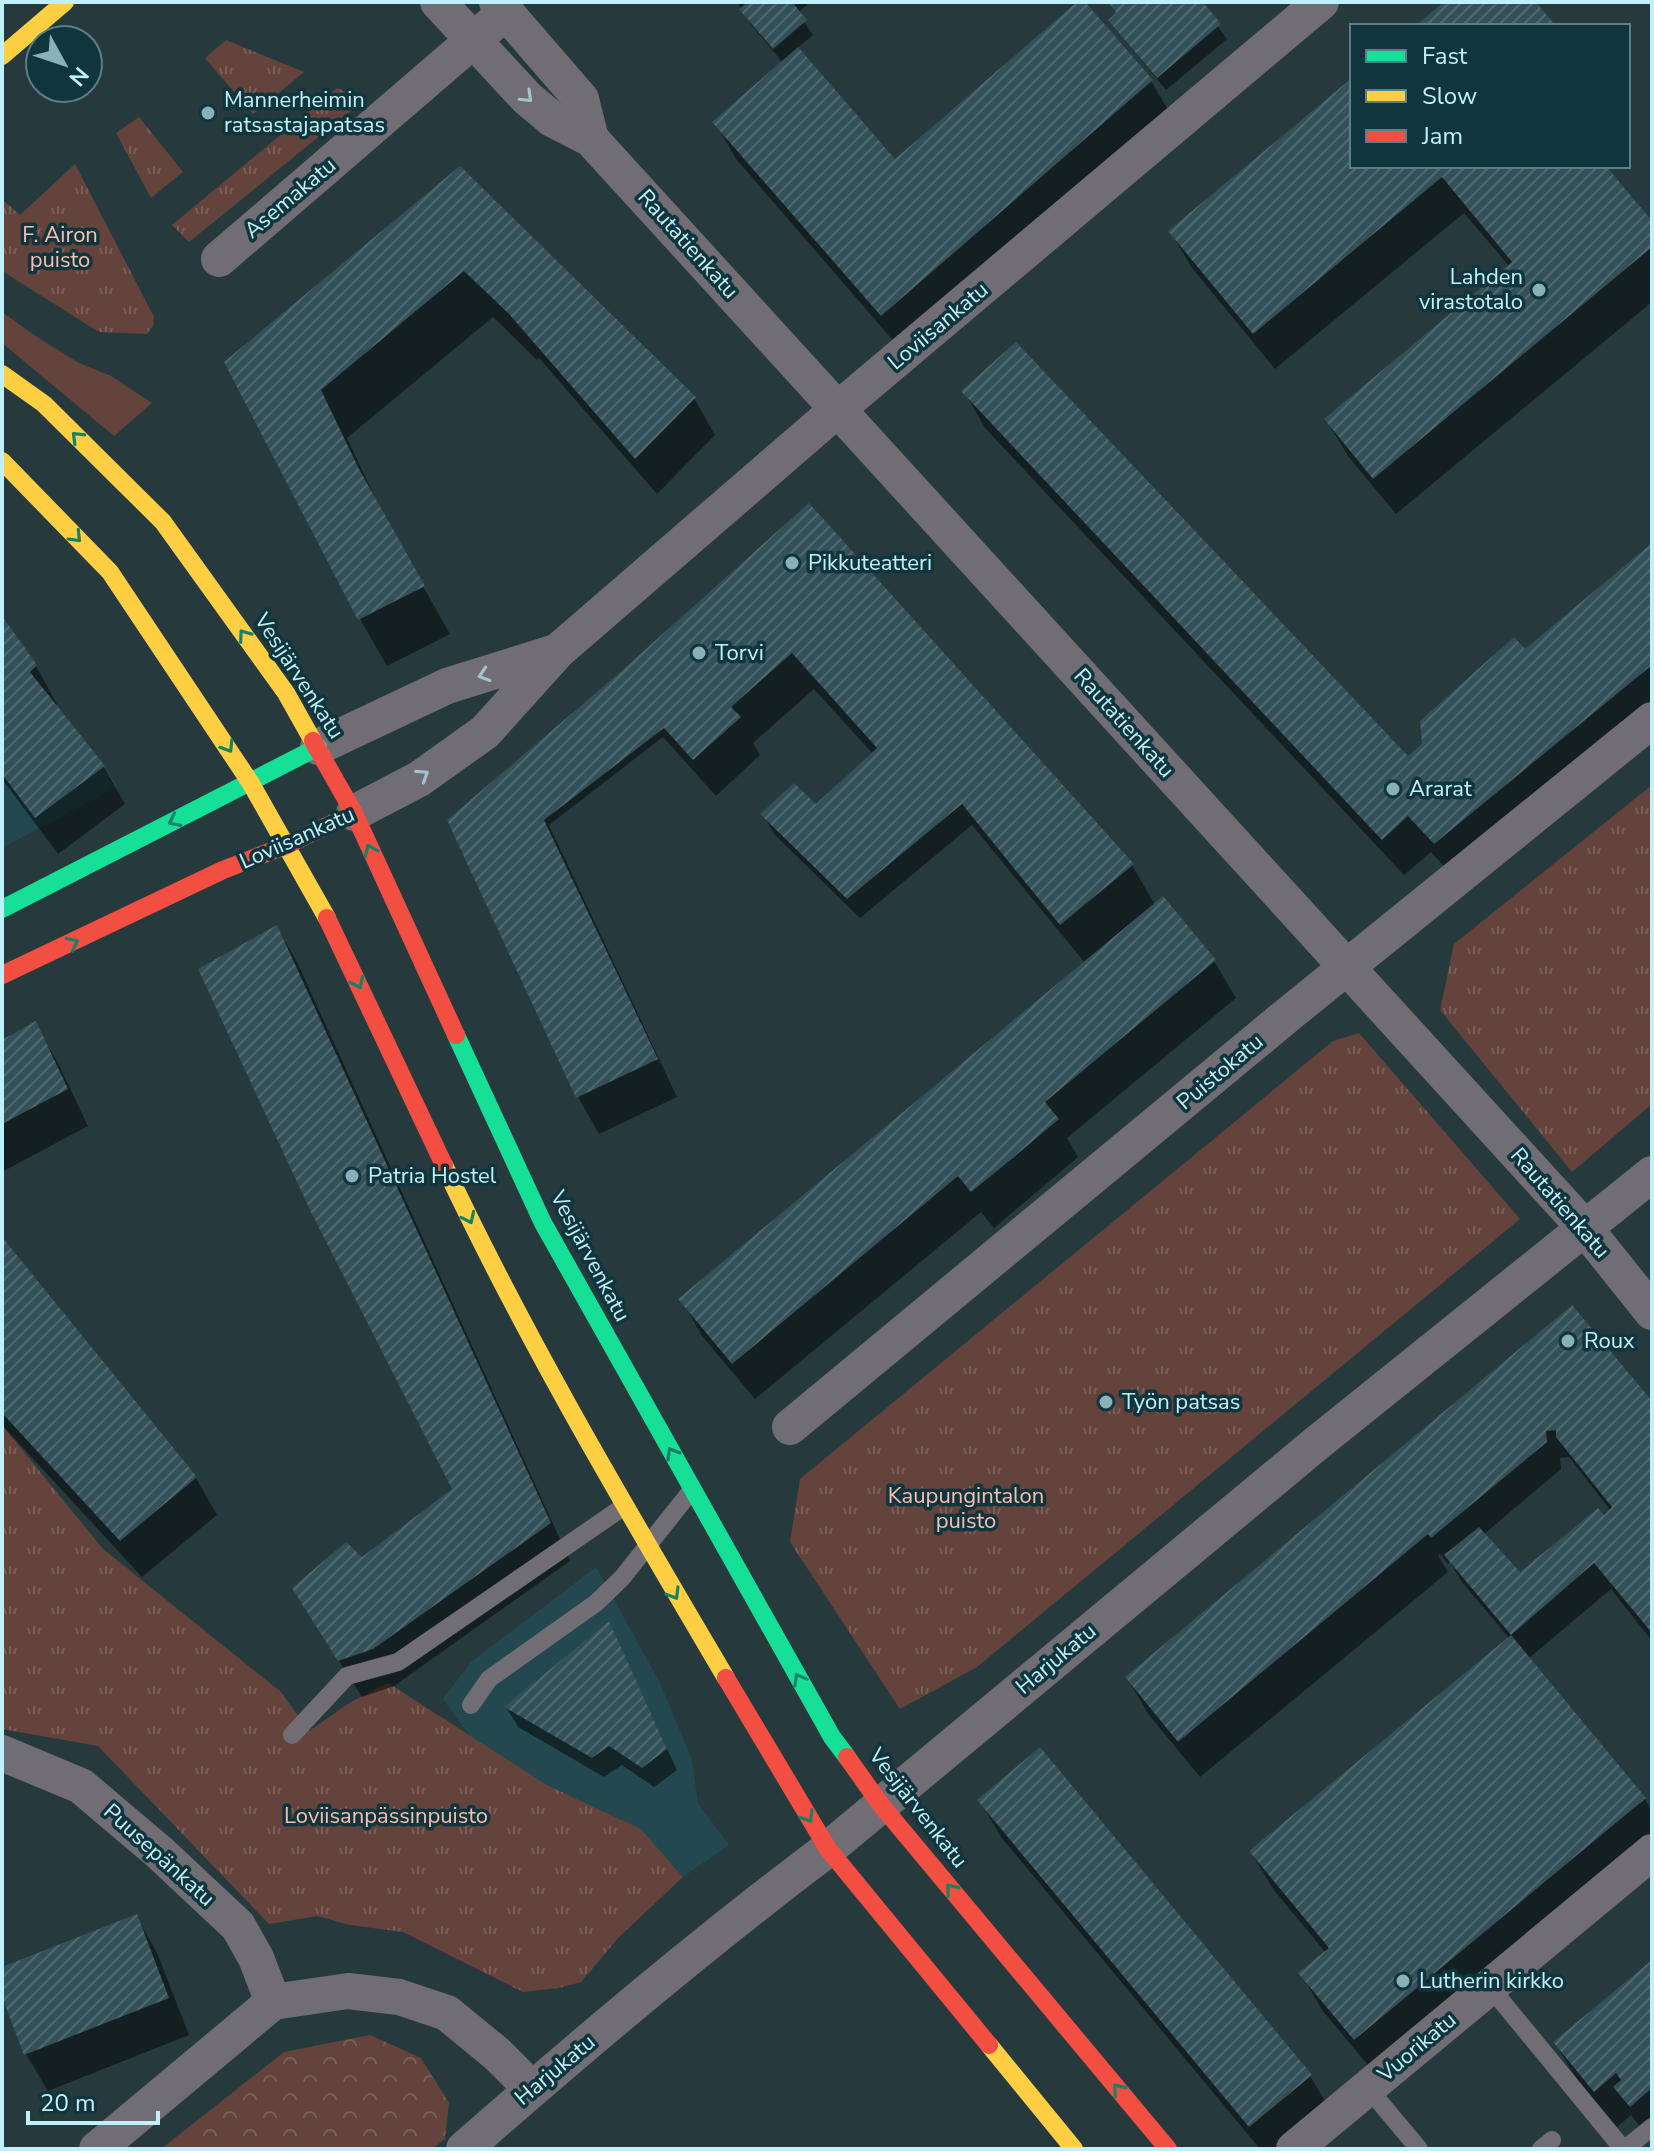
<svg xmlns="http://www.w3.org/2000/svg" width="1654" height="2151" font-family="'Nunito Sans',sans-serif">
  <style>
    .built { fill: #234850 }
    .grass { fill: #63433b }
    .forest { fill: url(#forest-crowns) }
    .park { fill: url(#park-tufts) }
    .shadow { fill: #0007; fill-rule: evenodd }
    .building { fill: url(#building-hatch) }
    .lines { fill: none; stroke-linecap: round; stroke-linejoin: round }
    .lane { stroke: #716d75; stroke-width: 18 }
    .street { stroke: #716d75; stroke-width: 36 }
    .fast { stroke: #16e098; stroke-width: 18 }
    .slow { stroke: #ffcf43; stroke-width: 18 }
    .jam { stroke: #f24e42; stroke-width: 18 }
    .oneway { stroke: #a4c3cd }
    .oneway2 { stroke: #138266 }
    .poi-dot { fill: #89b1ba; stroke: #11353d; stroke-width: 3 }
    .labels { text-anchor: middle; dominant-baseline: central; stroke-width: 7; stroke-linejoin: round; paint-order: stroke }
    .poi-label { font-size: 22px; fill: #bff1fd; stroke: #11353d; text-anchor: start }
    .street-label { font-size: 22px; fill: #bff1fd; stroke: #11353d }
    .park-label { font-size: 22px; fill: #fabdae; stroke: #11353d }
  </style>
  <defs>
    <pattern id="forest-crowns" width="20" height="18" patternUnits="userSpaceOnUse" patternTransform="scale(2)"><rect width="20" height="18" fill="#63433b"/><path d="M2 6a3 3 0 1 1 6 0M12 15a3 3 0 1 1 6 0" fill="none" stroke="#785f58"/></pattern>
    <pattern id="park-tufts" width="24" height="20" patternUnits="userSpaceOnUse" patternTransform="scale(2)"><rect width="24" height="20" fill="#63433b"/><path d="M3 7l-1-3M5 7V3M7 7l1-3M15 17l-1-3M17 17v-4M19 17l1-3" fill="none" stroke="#785f58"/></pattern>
    <pattern id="building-hatch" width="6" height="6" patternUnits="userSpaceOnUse" patternTransform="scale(2)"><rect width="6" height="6" fill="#345058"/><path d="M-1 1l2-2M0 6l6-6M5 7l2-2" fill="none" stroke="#506a71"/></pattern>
  </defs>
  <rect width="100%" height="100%" fill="#263a3e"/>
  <g class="built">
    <polygon points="2,616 37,665 30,672 105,766 117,787 2,848"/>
    <polygon points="596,1567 660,1683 692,1760 698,1803 729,1845 683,1877 641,1829 547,1785 469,1735 443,1699 471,1662"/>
  </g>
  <polygon class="grass" points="2,312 40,339 79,363 111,376 152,403 114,436 2,343"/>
  <polygon class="forest" points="370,2035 421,2058 449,2103 445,2139 432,2149 161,2149 284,2052"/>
  <g class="park">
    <polygon points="226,40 304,72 253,114 205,58"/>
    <polygon points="337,88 364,100 189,242 172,225"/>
    <polygon points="139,117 183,172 151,198 116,133"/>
    <polygon points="75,164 154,317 153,326 147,334 99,332 2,271 2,199 20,215"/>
    <polygon points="1652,785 1652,1104 1572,1172 1440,1010 1454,944"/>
    <polygon points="1359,1033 1520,1219 977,1667 900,1709 790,1542 800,1479 1333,1041"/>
    <polygon points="2,1425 103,1549 281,1692 309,1731 351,1702 388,1683 547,1785 641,1829 683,1877 619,1937 581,1982 559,1988 523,1992 403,1932 350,1925 317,1916 269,1924 98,1746 2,1729"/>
  </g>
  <g class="shadow">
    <polygon points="737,2 810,2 798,13 813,35 796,49 895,162 1080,2 1083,2 1151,81 1173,118 903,352 736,159 715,122 783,63 750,23"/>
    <polygon points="1108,2 1200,2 1227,39 1166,90 1119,33 1111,20 1117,15"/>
    <polygon points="1352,81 1352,166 1604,166 1652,224 1652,302 1396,514 1348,456 1326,419 1510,267 1464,213 1275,369 1192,268 1170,231"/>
    <polygon points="460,169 694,398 715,435 657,494 539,358 537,360 493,317 347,438 385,519 450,634 387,666 360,619 227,362"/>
    <polygon points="964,391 1408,759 1525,652 1652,546 1652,719 1456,880 1431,852 1404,875 985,428"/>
    <polygon points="809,506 1132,865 1155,905 1214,961 1236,998 1067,1138 1078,1157 994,1228 981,1212 755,1399 702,1336 681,1299 1085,963 972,825 860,918 774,834 763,814 816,807 873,754 814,689 753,743 760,755 716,796 663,737 549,825 677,1097 599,1134 578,1097 450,820 619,677"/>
    <polygon points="2,619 36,666 57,704 55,706 104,767 125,804 58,854 2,779"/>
    <polygon points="277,927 298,964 570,1561 394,1686 362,1697 316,1625 362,1560 454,1490"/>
    <polygon points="35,1024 57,1061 88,1126 2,1172 2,1042"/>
    <polygon points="2,1241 196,1478 217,1515 142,1577 2,1425"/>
    <path d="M1652,1404V1641L1611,1589L1528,1659L1645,1799L1652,1812V1847L1377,2076L1322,2010L1301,1973L1326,1953L1273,1889L1251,1852L1509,1638L1462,1582L1450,1562L1448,1564L1440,1554L1438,1555L1448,1572L1200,1777L1149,1715L1127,1678L1376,1471ZM1569,1457L1611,1511L1519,1575L1483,1535L1561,1469L1560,1458Z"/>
    <polygon points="609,1624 677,1770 654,1787 622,1765 604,1777 518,1727 506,1707"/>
    <polygon points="980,1801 1310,2076 1332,2113 1288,2149 1260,2149 1001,1837"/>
    <polygon points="136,1916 157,1953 189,2035 48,2091 26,2054 2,1991 2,1969"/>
    <polygon points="1652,1963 1652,2142 1631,2115 1617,2127 1577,2080 1555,2043"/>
  </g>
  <g class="building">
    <polygon points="748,2 792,2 807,20 773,49 739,9"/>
    <polygon points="1077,2 1085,2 1153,80 881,316 712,122 798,47 895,159"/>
    <polygon points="1108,2 1203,2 1221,24 1157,78 1108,20 1116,13"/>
    <polygon points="1444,2 1536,2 1556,26 1415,26"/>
    <polygon points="1352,78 1352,166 1606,166 1652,221 1652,247 1373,479 1324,419 1512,262 1442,177 1253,334 1168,231"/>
    <polygon points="460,166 696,397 635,459 509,314 464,271 321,390 359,469 425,586 358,620 224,362"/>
    <polygon points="1016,342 1408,756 1422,744 1420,721 1514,637 1525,649 1652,543 1652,665 1434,844 1408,816 1382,840 961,391"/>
    <polygon points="809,503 1134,864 1060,925 962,804 847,899 760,814 794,783 816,804 877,748 792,653 731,707 741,717 693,760 664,728 544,820 658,1059 576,1098 447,820 617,675"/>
    <polygon points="2,616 37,665 30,672 105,766 35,818 2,774"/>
    <polygon points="1163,896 1216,960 1045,1102 1059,1119 1002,1167 971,1192 958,1176 732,1364 678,1299"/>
    <polygon points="277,925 551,1523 373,1649 338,1661 292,1588 346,1542 362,1557 452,1489 310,1210 198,969"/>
    <polygon points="36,1021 68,1089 2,1124 2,1040"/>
    <polygon points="2,1237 197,1477 120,1541 2,1413"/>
    <polygon points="1572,1305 1652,1401 1652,1633 1594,1563 1511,1635 1444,1555 1479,1527 1520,1572 1598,1508 1604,1515 1612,1507 1556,1437 1556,1430 1546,1431 1547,1442 1431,1538 1428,1534 1178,1742 1125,1677"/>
    <polygon points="609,1621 667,1749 642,1768 609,1746 592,1758 504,1707"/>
    <polygon points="1511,1635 1646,1798 1354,2040 1298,1973 1329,1948 1249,1851"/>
    <polygon points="1040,1747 1312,2075 1249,2127 977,1800"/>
    <polygon points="137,1914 169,1998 24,2055 2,1997 2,1967"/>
    <polygon points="1652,1960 1652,2088 1630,2107 1613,2087 1621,2080 1616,2073 1594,2092 1553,2042"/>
  </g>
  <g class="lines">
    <g class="lane">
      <polyline points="471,1705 489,1679 596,1603 622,1578 691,1491"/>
      <polyline points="292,1735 347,1676 398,1662 623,1507"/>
      <polyline points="1490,1987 1623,2149"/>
      <polyline points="1368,2088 1419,2149"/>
      <polyline points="1541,2149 1552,2140"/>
      <polyline points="1625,2149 1652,2127"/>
    </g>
    <g class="street">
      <polyline points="438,2 527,98 552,119 591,139 1584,1227 1652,1312"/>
      <polyline points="497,2 581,99 591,139"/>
      <polyline points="219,259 506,12"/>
      <polyline points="318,747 447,686 556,652"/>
      <polyline points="354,813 419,779 485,732 558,651 838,409 1321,2"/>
      <polyline points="790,1427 1290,1013 1652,720"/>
      <polyline points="2,1753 81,1786 159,1852 238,1926 256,1958 273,2002"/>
      <polyline points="97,2149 273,2002 348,1991 399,1997 447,2013 497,2054 532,2089"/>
      <path d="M464,2149C582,2045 702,1944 828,1849L1317,1443L1652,1174"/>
      <polyline points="1294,2149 1652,1852"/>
    </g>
    <g class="fast">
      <polyline points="2,909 318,747"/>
      <polyline points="456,1035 543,1223 832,1737 847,1757"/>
    </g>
    <g class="slow">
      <polyline points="2,56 65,2"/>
      <polyline points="2,374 44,404 163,522 286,693 313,741"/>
      <polyline points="2,461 110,572 250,782 327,918"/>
      <path d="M444,1165C527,1342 627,1510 726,1678"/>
      <polyline points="989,2045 1074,2149"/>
    </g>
    <g class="jam">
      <polyline points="313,741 354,813 456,1035"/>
      <polyline points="327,918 444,1165"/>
      <polyline points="2,975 223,870 287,845 354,813"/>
      <polyline points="726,1678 828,1849 989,2045"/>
      <polyline points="847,1757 881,1805 1168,2149"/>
    </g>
  </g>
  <defs><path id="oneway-chevron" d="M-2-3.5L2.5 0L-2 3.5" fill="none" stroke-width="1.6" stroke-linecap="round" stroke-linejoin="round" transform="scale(2)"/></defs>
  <g class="oneway">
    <use href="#oneway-chevron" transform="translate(527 97) rotate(44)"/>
    <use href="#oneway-chevron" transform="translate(484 675) rotate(162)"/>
    <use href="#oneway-chevron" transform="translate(423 775) rotate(-33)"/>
  </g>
  <g class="oneway2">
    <use href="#oneway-chevron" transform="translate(77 437) rotate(-135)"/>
    <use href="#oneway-chevron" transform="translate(76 537) rotate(46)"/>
    <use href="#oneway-chevron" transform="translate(244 635) rotate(-126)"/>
    <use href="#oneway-chevron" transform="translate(228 747) rotate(58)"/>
    <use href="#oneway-chevron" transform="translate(174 821) rotate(153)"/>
    <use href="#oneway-chevron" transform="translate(370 850) rotate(-114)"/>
    <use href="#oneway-chevron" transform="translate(73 943) rotate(-26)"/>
    <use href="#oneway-chevron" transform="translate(358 983) rotate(65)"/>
    <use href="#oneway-chevron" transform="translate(469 1218) rotate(65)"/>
    <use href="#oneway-chevron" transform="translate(672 1453) rotate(-120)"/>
    <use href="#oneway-chevron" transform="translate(674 1594) rotate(59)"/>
    <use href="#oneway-chevron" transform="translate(799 1679) rotate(-119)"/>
    <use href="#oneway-chevron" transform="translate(808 1817) rotate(58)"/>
    <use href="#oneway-chevron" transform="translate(951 1889) rotate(-130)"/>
    <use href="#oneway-chevron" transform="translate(1118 2089) rotate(-130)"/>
  </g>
  <g class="poi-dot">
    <circle cx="208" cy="113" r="8"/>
    <circle cx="1539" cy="290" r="8"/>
    <circle cx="792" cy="563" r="8"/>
    <circle cx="699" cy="653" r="8"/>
    <circle cx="1393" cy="789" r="8"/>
    <circle cx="352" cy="1176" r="8"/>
    <circle cx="1568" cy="1341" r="8"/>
    <circle cx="1106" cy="1402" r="8"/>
    <circle cx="1403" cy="1981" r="8"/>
  </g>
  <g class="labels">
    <g class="poi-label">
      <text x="224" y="100">Mannerheimin<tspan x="224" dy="25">ratsastajapatsas</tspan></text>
      <text x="1523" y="277" text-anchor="end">Lahden<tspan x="1523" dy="25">virastotalo</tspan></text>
      <text x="808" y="563">Pikkuteatteri</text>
      <text x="715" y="653">Torvi</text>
      <text x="1409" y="789">Ararat</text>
      <text x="368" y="1176">Patria Hostel</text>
      <text x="1584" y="1341">Roux</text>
      <text x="1122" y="1402">Työn patsas</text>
      <text x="1419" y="1981">Lutherin kirkko</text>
    </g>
    <g class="street-label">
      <text transform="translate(290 198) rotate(-40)">Asemakatu</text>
      <text transform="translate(688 244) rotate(48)">Rautatienkatu</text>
      <text transform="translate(938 326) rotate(-40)">Loviisankatu</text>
      <text transform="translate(299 676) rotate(57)">Vesijärvenkatu</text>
      <text transform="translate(1124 723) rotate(48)">Rautatienkatu</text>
      <text transform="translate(297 838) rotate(-24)">Loviisankatu</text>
      <text transform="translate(1220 1072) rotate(-40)">Puistokatu</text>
      <text transform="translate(1560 1203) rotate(49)">Rautatienkatu</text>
      <text transform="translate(590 1256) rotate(62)">Vesijärvenkatu</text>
      <text transform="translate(1056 1659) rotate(-40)">Harjukatu</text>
      <text transform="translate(918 1808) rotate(52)">Vesijärvenkatu</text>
      <text transform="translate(159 1855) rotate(42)">Puusepänkatu</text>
      <text transform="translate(1417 2047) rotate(-40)">Vuorikatu</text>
      <text transform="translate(555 2070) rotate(-40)">Harjukatu</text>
    </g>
    <g class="park-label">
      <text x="60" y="235">F. Airon<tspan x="60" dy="25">puisto</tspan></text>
      <text x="966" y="1496">Kaupungintalon<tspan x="966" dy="25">puisto</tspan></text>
      <text x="386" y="1816">Loviisanpässinpuisto</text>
    </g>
  </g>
  <rect width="1654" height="2151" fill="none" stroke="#bff1fd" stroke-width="8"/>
  <rect x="1350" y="24" width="280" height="144" fill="#11353d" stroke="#57808a" stroke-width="2"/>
  <rect x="1366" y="50" width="40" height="12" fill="#16e098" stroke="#57808a" stroke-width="2"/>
  <text x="1422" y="64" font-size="24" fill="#bff1fd">Fast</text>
  <rect x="1366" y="90" width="40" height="12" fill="#ffcf43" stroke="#57808a" stroke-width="2"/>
  <text x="1422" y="104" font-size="24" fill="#bff1fd">Slow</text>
  <rect x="1366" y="130" width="40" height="12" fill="#f24e42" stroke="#57808a" stroke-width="2"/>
  <text x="1422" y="144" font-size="24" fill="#bff1fd">Jam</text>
  <g transform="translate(64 64) rotate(130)"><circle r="38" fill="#11353d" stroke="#57808a" stroke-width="2"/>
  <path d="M0-6L14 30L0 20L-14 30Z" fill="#89b1ba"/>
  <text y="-12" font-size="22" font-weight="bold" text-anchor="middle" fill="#bff1fd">N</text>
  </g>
  <path d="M28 2111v12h130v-12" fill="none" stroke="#bff1fd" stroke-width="4"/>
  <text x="40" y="2111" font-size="24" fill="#bff1fd" stroke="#11353d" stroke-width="6" paint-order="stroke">20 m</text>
</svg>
